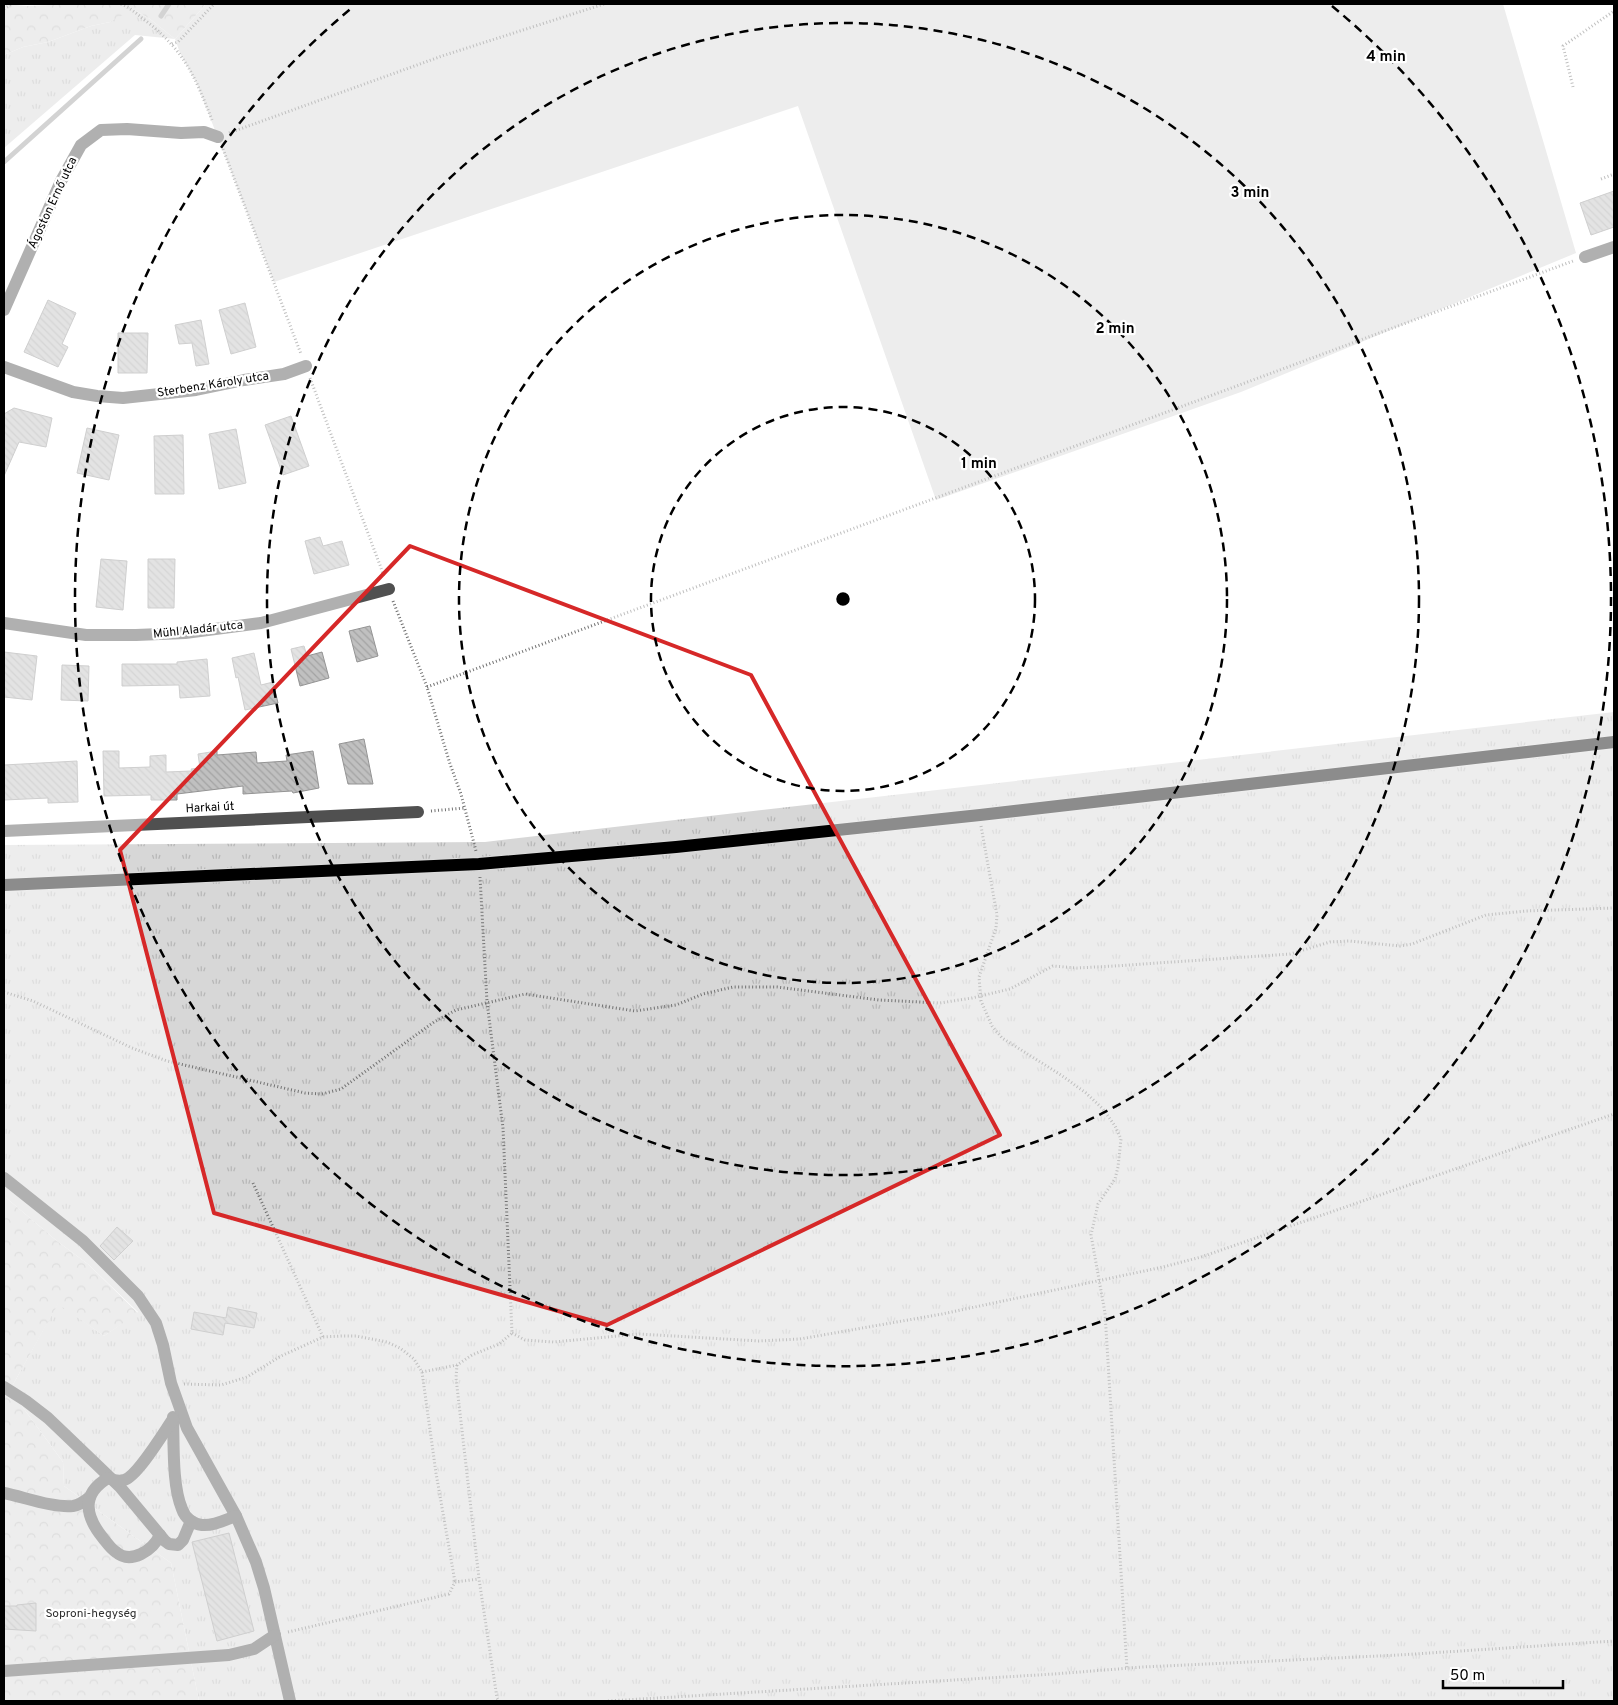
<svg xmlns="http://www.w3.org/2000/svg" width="1618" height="1705" font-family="Overpass,sans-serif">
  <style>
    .grass { fill: url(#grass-tufts) }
    .forest { fill: url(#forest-crowns) }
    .green { fill: #d7d7d7 }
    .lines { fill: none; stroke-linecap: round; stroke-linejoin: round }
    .stream { stroke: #9e9e9e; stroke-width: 5 }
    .building { fill: url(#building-back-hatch); stroke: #949494 }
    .major-casing { stroke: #dbdbdb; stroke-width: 14 }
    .path { stroke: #727272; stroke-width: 3; stroke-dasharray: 1 2.5; stroke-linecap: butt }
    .minor { stroke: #505050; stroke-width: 12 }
    .major { stroke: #000; stroke-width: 12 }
    .marked { fill: none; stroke: #d62828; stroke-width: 4; stroke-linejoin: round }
    .ring { fill: none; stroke: #000; stroke-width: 2.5; stroke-dasharray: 9 6 }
    .labels { text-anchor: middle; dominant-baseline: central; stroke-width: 4.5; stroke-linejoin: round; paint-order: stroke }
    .street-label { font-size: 12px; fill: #000; stroke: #fff }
    .park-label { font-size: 12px; fill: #2e2e2e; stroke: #fff }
    .centre { fill: #000; stroke: #fff; stroke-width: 2.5 }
    .ring-label { font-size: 15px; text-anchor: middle; font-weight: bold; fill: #000; stroke: #fff; stroke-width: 4.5; stroke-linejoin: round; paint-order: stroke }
  </style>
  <defs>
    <pattern id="grass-tufts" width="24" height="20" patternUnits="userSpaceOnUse" patternTransform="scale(1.25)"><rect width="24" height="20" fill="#d7d7d7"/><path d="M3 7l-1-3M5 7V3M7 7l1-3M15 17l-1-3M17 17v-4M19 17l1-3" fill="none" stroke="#b7b7b7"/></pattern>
    <pattern id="forest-crowns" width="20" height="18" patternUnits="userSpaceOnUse" patternTransform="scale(1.25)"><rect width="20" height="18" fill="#d7d7d7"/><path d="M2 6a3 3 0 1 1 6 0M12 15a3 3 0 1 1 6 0" fill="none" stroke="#b7b7b7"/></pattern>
    <pattern id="building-back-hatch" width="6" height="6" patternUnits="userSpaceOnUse" patternTransform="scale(1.25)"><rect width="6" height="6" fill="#c0c0c0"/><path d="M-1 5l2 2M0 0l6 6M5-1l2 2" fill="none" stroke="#a3a3a3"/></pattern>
  </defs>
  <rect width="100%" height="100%" fill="#fff"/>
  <g class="grass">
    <polygon points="128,6 150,19 175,39 135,35 4,148 4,55 23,47 48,42 91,26 110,22"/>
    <polygon points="1614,712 1614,1701 199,1701 171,1563 64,1486 63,1462 10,1390 58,1303 104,1336 138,1312 89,1265 57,1241 4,1196 4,845 485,842"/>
  </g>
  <g class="forest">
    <polygon points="4,4 27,6 71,4 206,4 175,39 150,19 128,6 123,15 110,22 91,26 48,42 23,47 4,55"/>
    <polygon points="4,1196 57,1241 89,1265 138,1313 104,1336 58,1304 10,1390 63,1462 64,1486 171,1563 199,1701 4,1701"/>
  </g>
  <polygon class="green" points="206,4 1503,4 1576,253 1241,392 936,500 798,106 274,282 197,84 180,53 175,39"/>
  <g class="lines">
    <g class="stream">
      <polyline points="161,16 169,4"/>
      <polyline points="4,162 141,39"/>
    </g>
  </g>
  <g class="building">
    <polygon points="1614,191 1614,227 1591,235 1580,203"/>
    <polygon points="48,300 76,313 62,344 68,347 58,367 24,352"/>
    <polygon points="245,303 256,347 231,354 219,310"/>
    <polygon points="201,320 209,364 196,366 192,343 179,344 175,325"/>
    <polygon points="118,333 148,333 147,373 118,373"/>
    <polygon points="14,408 52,418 46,447 19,442 4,476 4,414"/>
    <polygon points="291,416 309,466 283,475 265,425"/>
    <polygon points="87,428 119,435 109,480 77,473"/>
    <polygon points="236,429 246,483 219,489 209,434"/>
    <polygon points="183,435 184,494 155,494 154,436"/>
    <polygon points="320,537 323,546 342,541 349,565 314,574 305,541"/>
    <polygon points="101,559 127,561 123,610 96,607"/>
    <polygon points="148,559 175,559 174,608 148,608"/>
    <polygon points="370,626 378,656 357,662 349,631"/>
    <polygon points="304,646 307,656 322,652 329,678 300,686 291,649"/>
    <polygon points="4,652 37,656 32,700 4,697"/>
    <polygon points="254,653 261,685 273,682 278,703 245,710 238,677 236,678 232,658"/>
    <polygon points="207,659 210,696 180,698 179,685 122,686 122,664 177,664 177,662"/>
    <polygon points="62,665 89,666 88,701 61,700"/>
    <polygon points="364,739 373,784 348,784 339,744"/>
    <polygon points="103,751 119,751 119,768 150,767 150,756 166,755 166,772 192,771 191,769 200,768 198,754 217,751 217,755 256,752 257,763 287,761 286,755 313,751 319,788 293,793 292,791 243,794 243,786 177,794 177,800 151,800 151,795 104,796"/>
    <polygon points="77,761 78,802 48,803 48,798 4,800 4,765"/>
    <polygon points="117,1227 133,1241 114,1260 100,1246"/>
    <polygon points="228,1307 257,1313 254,1328 225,1323 223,1335 191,1329 194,1312 226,1318"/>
    <polygon points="229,1533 254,1631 217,1641 192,1542"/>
    <polygon points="36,1603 36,1631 4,1629 4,1606 17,1606 17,1605"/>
  </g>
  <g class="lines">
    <g class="major-casing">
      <polyline id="major" points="4,885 479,864 676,847 980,815 1614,742"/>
    </g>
    <g class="path">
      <path d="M121,4C131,8 138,15 146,21C185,51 195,77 212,120"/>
      <polyline points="4,9 12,4"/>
      <polyline points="172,44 178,42 214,4"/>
      <polyline points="1573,87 1563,46 1614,11"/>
      <polyline points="229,133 442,56 604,4"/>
      <polyline points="223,149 301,354"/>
      <polyline points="1601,179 1614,174"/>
      <polyline points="310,378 384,576"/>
      <polyline points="393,601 427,687 450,764 461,794 476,851"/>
      <polyline points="427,687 1573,261"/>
      <polyline points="431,811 464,808"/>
      <polyline points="981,826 997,915 996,928 979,977 981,1001 992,1026 1002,1038 1061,1075 1086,1093 1103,1109 1115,1126 1121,1139 1118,1167 1115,1179 1098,1204 1091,1235 1105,1313 1127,1669"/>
      <polyline points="4,992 33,1001 132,1048 167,1061 305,1093 322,1094 341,1089 434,1022 456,1010 525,994 635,1011 676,1005 703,994 733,987 777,987 879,1000 940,1003 972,998 1010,989 1053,966 1077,968 1114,966 1290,954 1330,942 1349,941 1400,946 1412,944 1486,915 1526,911 1614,908"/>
      <polyline points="253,1183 323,1337"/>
      <polyline points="512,1333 525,1340 554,1342 639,1334 759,1341 800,1339 942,1314 1163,1267 1201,1257 1614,1114"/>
      <polyline points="457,1365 456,1378 479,1579 497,1698 499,1701"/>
      <polyline points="422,1372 457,1365 472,1355 499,1344 512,1333 503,1128 487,1002 480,877"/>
      <polyline points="184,1384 221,1385 247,1377 281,1356 323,1337 341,1336 356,1336 387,1342 400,1348 414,1359 422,1372 436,1473 455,1582"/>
      <polyline points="288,1632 449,1594 455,1582 479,1579"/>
      <polyline points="608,1701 1054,1674 1143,1667 1399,1655 1614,1641"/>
    </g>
    <g class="minor">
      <polyline points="1585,257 1614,247"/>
      <polyline points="4,310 61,181 81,145 101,130 127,129 181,133 204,132 218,137"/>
      <polyline points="4,367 73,392 97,396 123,398 196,390 244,380 284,374 306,366"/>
      <polyline points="4,623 86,635 136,635 185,633 261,623 389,589"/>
      <polyline points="4,831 418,812"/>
      <polyline points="4,1178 83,1241 138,1296 156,1323 163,1345 171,1383 187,1428 236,1516 256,1562 264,1588 290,1701"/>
      <polyline points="4,1387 26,1401 48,1418 70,1439 120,1487 165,1541 169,1544 178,1545 183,1540 191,1521"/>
      <path d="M173,1417C174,1443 172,1486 182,1509C185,1518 193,1524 202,1525C213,1526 225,1520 236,1516"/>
      <path d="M4,1493C24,1497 53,1508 73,1506C80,1505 85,1501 90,1497"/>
      <path d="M160,1535C153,1550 131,1565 116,1552C111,1549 107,1543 103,1538C85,1516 81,1494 108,1478C113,1480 118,1482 124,1480C137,1477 164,1432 173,1419"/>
      <polyline points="4,1671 229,1655 254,1649 275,1635"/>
    </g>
    <use href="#major" class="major"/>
  </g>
  <path d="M0 0H1618V1705H0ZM410,546L751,675L1000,1135L607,1325L214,1213L120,850Z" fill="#fff" fill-opacity=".55" fill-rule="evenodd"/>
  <path class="marked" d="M410,546L751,675L1000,1135L607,1325L214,1213L120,850Z"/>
  <g class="ring">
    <circle cx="843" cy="599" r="192"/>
    <circle cx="843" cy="599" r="384"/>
    <circle cx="843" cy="599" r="576"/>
    <path d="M1332 6A768 768 0 1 1 354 6"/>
  </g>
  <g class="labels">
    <g class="street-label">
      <text transform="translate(53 203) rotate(-65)">Ágoston Ernő utca</text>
      <text transform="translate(213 385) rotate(-9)">Sterbenz Károly utca</text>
      <text transform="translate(198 630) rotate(-6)">Mühl Aladár utca</text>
      <text transform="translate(210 808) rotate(-3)">Harkai út</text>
    </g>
    <g class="park-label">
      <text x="91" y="1614">Soproni-hegység</text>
    </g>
  </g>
  <circle cx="843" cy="599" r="8" class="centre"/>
  <g class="ring-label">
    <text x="1386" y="61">4 min</text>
    <text x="1250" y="197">3 min</text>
    <text x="1115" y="333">2 min</text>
    <text x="979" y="468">1 min</text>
  </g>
  <rect width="1618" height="1705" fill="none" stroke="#000000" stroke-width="10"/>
  <path d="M1443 1680v8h120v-8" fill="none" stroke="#000000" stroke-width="2.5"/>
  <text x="1450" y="1680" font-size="15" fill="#000000" stroke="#ffffff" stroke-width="4" paint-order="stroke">50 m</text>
</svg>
